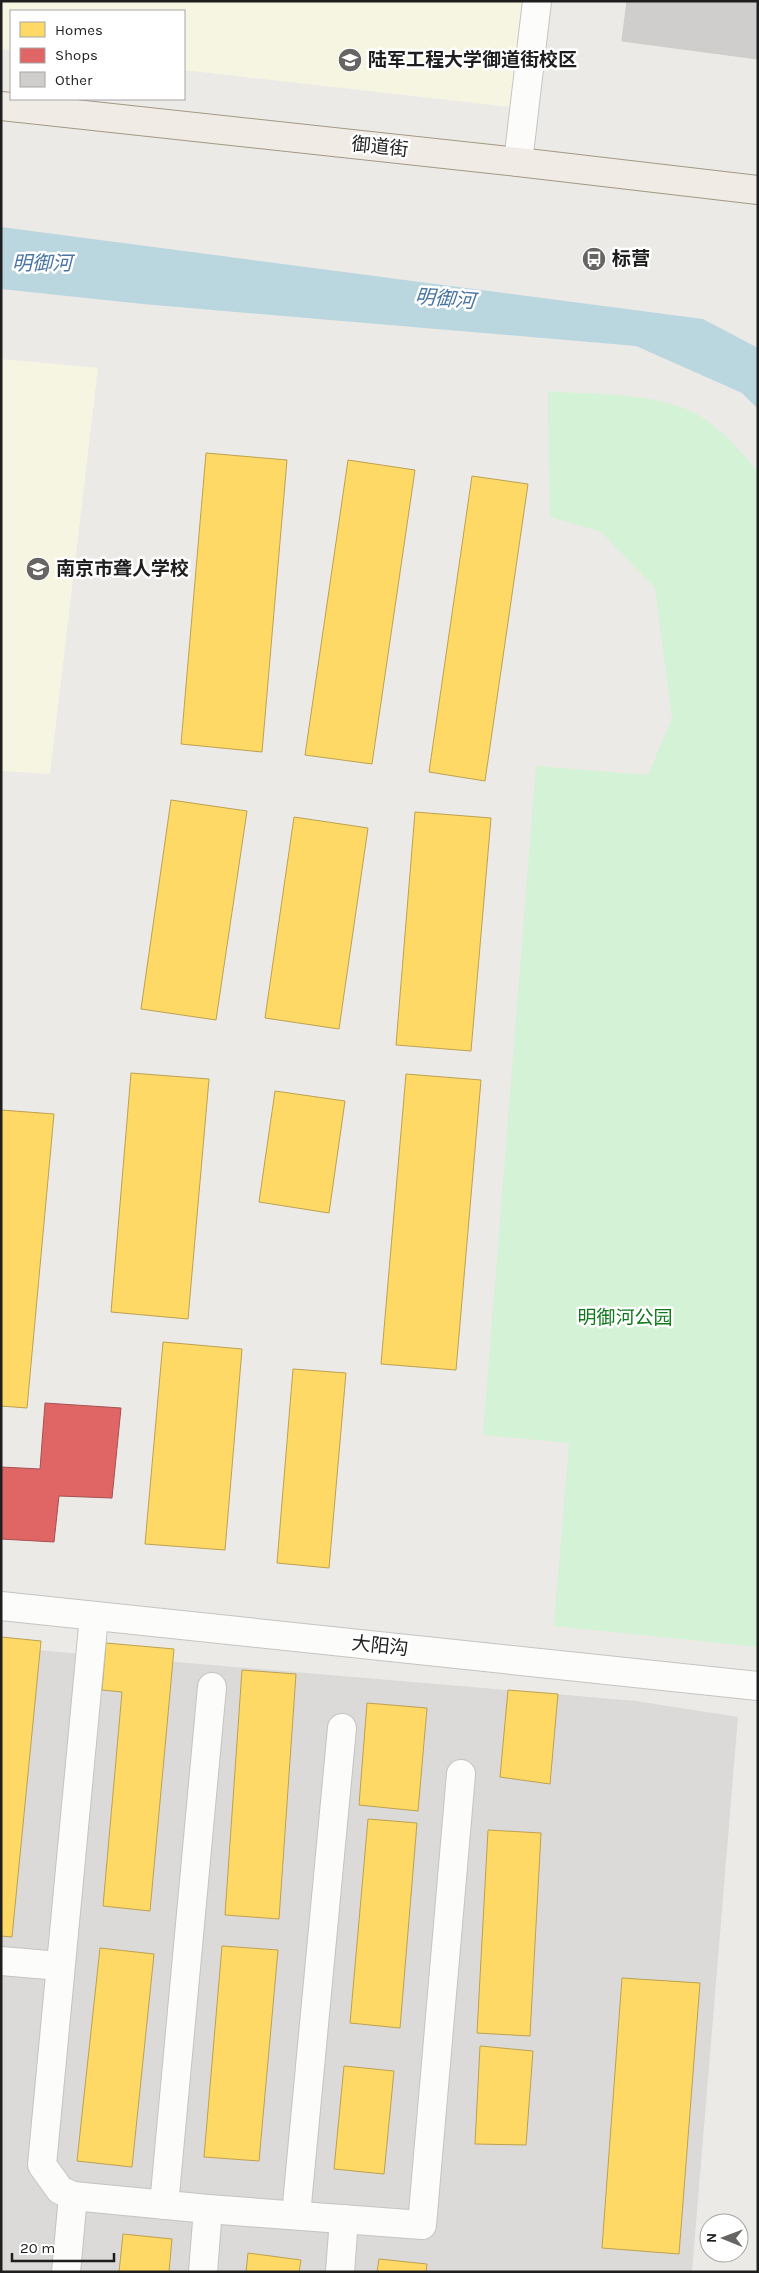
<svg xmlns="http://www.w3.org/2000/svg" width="759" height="2273" font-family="Karla,'Noto Sans SC',sans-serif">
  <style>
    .residential { fill: #dbdad8 }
    .education { fill: #f6f5e2 }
    .park { fill: #d4f2d5 }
    .water { fill: #bad6df }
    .homes { fill: #ffd966; stroke: #bca150 }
    .shops { fill: #e06666; stroke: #a65050 }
    .building { fill: #d0cecc; stroke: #cfccc8 }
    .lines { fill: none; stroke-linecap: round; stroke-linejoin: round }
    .minor-casing { stroke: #c5c4c3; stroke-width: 30 }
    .major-casing { stroke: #a29884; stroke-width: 30 }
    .minor { stroke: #fcfcfb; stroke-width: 28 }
    .major { stroke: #f0ebe4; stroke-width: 28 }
    .labels { text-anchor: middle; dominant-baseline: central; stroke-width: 5; stroke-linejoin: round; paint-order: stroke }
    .poi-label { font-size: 19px; font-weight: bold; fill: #1e1e1e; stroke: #fff; text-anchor: start }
    .street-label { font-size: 19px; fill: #1e1e1e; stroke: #fff }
    .park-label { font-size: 19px; fill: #0e7919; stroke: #fff }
    .water-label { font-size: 20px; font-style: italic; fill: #4975a3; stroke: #fff }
  </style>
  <rect width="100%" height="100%" fill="#eceae7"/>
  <polygon class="residential" points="1,1647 636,1701 738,1717 692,2272 1,2272"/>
  <g class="education">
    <polygon points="1,1 523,1 510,107 184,70 184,11 11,11 11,50 1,49"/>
    <polygon points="1,359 98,368 50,774 1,771"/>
  </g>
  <path class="park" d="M548,391C595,395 650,392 693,412C718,424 740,451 758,471V1647L554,1626L569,1443L483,1435L536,766L648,775L672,718L655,588L601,532L550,517Z"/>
  <polygon class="water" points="1,227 703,319 758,348 758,409 742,393 636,346 143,304 1,289"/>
  <g class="homes">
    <polygon points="206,453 287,460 262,752 181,744"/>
    <polygon points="348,460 415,470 372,764 305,755"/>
    <polygon points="472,476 528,484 485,781 429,772"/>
    <polygon points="171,800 247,811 216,1020 141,1009"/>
    <polygon points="415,812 491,818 471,1051 396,1045"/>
    <polygon points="294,817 368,828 339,1029 265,1018"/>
    <polygon points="131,1073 209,1079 188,1319 111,1312"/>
    <polygon points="406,1074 481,1080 456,1370 381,1364"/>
    <polygon points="275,1091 345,1101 329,1213 259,1202"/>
    <polygon points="1,1110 54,1114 27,1408 1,1406"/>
    <polygon points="163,1342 242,1349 225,1550 145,1544"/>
    <polygon points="293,1369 346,1373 329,1568 277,1563"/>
    <polygon points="1,1637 41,1641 12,1937 1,1936"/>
    <polygon points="106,1643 174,1649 150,1911 103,1906 122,1692 102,1690"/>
    <polygon points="242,1670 296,1674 279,1919 225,1915"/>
    <polygon points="508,1690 558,1694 550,1784 500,1777"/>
    <polygon points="367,1703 427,1708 418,1811 359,1805"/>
    <polygon points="368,1819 417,1823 400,2028 350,2023"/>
    <polygon points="488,1830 541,1833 530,2036 477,2033"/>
    <polygon points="222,1946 278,1950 259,2161 204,2157"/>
    <polygon points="100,1948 154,1954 132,2167 77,2161"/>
    <polygon points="622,1978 700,1983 679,2254 602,2248"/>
    <polygon points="480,2046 533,2051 526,2145 475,2144"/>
    <polygon points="344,2066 394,2071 384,2174 334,2169"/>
    <polygon points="123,2234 172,2239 169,2272 119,2272"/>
    <polygon points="248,2253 301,2260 299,2272 246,2272"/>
    <polygon points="379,2259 427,2264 426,2272 377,2272"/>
  </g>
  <polygon class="shops" points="45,1403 121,1408 112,1498 59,1496 54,1542 1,1539 1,1467 40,1469"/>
  <polygon class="building" points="627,1 758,1 758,59 622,41"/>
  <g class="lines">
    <g class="minor-casing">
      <g id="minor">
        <polyline points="518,162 537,1"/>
        <polyline points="1,1606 758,1686"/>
        <polyline points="1,1961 60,1966"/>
        <polyline points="73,2196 60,2190 42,2165 94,1616"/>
        <polyline points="164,2205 212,1687"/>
        <polyline points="208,2209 422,2225 461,1774"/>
        <polyline points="296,2215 342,1728"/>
        <polyline points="66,2272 73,2196 208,2209 203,2272"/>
        <polyline points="340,2272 344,2219"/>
      </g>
    </g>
    <g class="major-casing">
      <polyline id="major" points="1,106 518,162 758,190"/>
    </g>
    <use href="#minor" class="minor"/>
    <use href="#major" class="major"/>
  </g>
  <defs>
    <g id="university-disc" transform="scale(1.25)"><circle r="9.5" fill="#666564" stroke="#fff"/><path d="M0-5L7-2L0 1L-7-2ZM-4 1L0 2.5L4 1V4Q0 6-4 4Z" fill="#fff"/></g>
    <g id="bus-disc" transform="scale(1.25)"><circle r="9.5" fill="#666564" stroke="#fff"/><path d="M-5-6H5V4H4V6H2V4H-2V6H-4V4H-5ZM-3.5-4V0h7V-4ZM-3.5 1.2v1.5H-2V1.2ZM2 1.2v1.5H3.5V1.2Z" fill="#fff"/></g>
    <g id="school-disc" transform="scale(1.25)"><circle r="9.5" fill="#666564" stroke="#fff"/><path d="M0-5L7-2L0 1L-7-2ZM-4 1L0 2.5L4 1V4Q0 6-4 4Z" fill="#fff"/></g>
  </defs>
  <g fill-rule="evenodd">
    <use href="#university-disc" x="350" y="60"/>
    <use href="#bus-disc" x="594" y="259"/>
    <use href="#school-disc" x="38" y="569"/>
  </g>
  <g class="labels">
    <g class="poi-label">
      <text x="368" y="60">陆军工程大学御道街校区</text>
      <text x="612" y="259">标营</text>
      <text x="56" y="569">南京市聋人学校</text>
    </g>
    <g class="street-label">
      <text transform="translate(380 147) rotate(6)">御道街</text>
      <text transform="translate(380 1646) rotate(6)">大阳沟</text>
    </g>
    <g class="park-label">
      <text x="625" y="1318">明御河公园</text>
    </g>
    <g class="water-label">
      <text x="42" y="263">明御河</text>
      <text transform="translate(445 299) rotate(5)">明御河</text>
    </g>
  </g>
  <rect width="759" height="2273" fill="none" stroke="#1e1e1e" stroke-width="5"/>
  <rect x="10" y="10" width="175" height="90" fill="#ffffff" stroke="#a5a5a5"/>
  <rect x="20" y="22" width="25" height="15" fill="#ffd966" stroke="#a5a5a5"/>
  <text x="55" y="35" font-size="15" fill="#1e1e1e">Homes</text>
  <rect x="20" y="48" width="25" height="15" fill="#e06666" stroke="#a5a5a5"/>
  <text x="55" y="60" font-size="15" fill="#1e1e1e">Shops</text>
  <rect x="20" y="72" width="25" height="15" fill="#d0cecc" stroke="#a5a5a5"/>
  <text x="55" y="85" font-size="15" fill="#1e1e1e">Other</text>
  <g transform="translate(724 2238) rotate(271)"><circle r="24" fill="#ffffff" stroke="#a5a5a5"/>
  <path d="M0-4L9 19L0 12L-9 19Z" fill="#666564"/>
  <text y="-8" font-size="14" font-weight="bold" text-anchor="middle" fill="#1e1e1e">N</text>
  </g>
  <path d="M12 2253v8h102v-8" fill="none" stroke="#1e1e1e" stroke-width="2.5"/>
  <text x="20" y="2253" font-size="15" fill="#1e1e1e" stroke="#ffffff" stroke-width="4" paint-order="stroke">20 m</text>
</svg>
